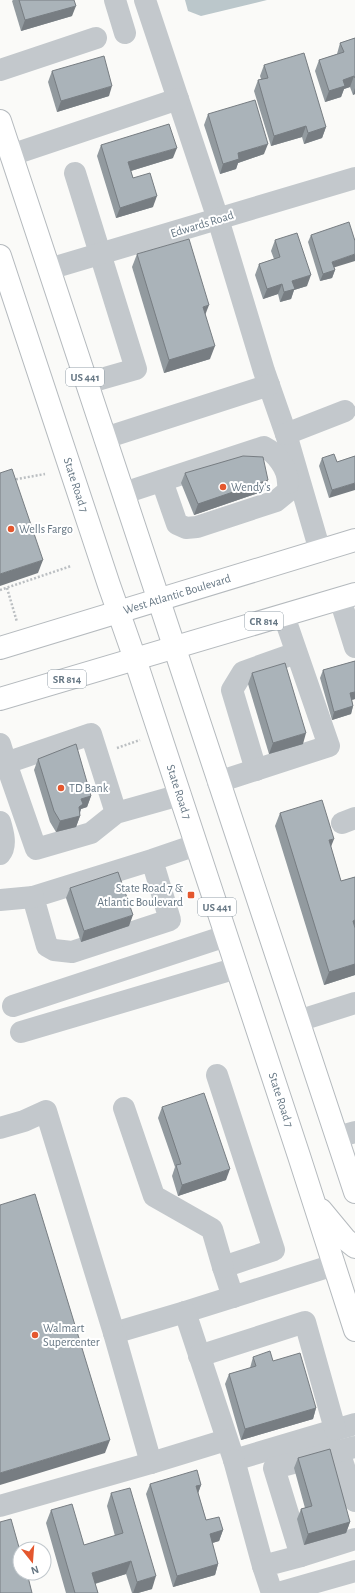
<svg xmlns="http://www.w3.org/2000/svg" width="355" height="1593" font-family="'Alegreya Sans',sans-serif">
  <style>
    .water { fill: #bbc7cb }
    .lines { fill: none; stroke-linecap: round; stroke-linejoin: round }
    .major-casing { stroke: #b5babe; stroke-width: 24 }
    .path { stroke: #bbbfc2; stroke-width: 2.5; stroke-dasharray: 2 2; stroke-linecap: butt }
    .minor { stroke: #c3c8cc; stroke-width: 22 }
    .major { stroke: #fff; stroke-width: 22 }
    .wall { fill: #929a9f }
    .shaded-wall { fill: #777d82 }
    .building { fill: #aab3b9; stroke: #777d82 }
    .poi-dot { fill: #e4572e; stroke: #fff; stroke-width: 1.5 }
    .labels { text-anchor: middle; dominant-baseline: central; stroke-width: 4; stroke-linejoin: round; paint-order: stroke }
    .shield { fill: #fff; stroke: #939fa8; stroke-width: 1 }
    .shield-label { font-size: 11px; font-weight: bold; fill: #657683 }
    .street-label { font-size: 12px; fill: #657683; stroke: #fff }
    .poi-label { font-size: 12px; fill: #657683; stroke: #fff; text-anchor: start }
  </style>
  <rect width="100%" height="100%" fill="#fafaf8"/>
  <polygon class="water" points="185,0 267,0 201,16 188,11"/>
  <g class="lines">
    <g class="major-casing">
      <g id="major">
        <polyline points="0,121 355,1192"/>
        <polyline points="0,256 109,585 135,659 299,1156 355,1330"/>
        <polyline points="0,648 355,540"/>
        <polyline points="0,699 355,594"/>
        <polyline points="321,1210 345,1239 355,1247"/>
      </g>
    </g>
    <g class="path">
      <polyline points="12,480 45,474"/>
      <polyline points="7,588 17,622"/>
      <polyline points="0,590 71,566"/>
      <polyline points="117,748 140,740"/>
    </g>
    <g class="minor">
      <polyline points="115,0 125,33"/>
      <polyline points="145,0 218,219 264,371 286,434 320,551"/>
      <polyline points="0,70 96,38"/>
      <polyline points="11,155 178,99"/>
      <polyline points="75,173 136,369 87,383"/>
      <polyline points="49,269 355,178"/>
      <polyline points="286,434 345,411"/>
      <polyline points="105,438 269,385"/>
      <polyline points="162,481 177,524 186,528 197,527 276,501 287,492"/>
      <path d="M124,493L264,447C276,453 288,468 288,483"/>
      <polyline points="340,599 355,647"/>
      <polyline points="0,744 6,763"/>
      <polyline points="256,770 232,690 243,672 296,653"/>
      <polyline points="218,782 329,746 284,616"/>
      <polyline points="116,813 91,734 6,763 36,849 91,833 116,813 180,795"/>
      <path d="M0,822C3,832 7,846 0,854"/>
      <polyline points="342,823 355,818"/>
      <polyline points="152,860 170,920 72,952 54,950 47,946 33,897 152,860 196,845"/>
      <polyline points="0,900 33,897"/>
      <polyline points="13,1006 226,936"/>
      <polyline points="298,1021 355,1003"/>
      <polyline points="21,1032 237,968"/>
      <polyline points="217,1075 274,1250 223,1267 233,1297"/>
      <polyline points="124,1108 154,1196 212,1229 223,1267"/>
      <polyline points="0,1128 24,1121 46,1111 114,1333 185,1312 334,1265"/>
      <polyline points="337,1137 355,1132"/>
      <polyline points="185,1312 234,1460 355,1424"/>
      <polyline points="199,1356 305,1322 335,1429"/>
      <polyline points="339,1451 355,1501"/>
      <polyline points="234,1460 263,1566"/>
      <polyline points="151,1463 226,1440"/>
      <polyline points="0,1506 151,1463 114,1333"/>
      <polyline points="301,1556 355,1539"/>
      <polyline points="272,1593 263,1566 301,1556 274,1468 355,1447"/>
      <polyline points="278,1593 355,1571"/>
    </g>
    <use href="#major" class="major"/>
  </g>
  <g class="wall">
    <polygon points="13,0 74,0 72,16 21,31 12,1"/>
    <polygon points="355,38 355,94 353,95 350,87 344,89 341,97 325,102 315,71 319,60 337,54 340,43"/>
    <polygon points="264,65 326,127 322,138 304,144 302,137 271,146 254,91 258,80 261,79 260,76"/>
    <polygon points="52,71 109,96 57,112 48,82"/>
    <polygon points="208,114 264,154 238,163 236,169 220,174 204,125"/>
    <polygon points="101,145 173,158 131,171 133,178 153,207 116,218 97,156"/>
    <polygon points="311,235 334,268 335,270 332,278 320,281 308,242"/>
    <polygon points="275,240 307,286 294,290 291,299 280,302 278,294 263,299 255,275 259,264 274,259 271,251"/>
    <polygon points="137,254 205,315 210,359 164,373 132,267"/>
    <polygon points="355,456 329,498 319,466 322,458 337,462"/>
    <polygon points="185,473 264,491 194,515 181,483"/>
    <polygon points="355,661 355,699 352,700 353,706 351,714 332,720 320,678 323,670"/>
    <polygon points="252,673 303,744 269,754 248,684"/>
    <polygon points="38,759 91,796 87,807 81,809 80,813 80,816 76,827 56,832 50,822 34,770"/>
    <polygon points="280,813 331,847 341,881 355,877 355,975 324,985 275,826"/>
    <polygon points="70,888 129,926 81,942 66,898"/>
    <polygon points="162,1107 226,1180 178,1196 172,1176 175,1167 158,1118"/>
    <polygon points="253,1357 273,1361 316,1408 313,1419 241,1440 225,1384 229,1374 250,1368"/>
    <polygon points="298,1458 350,1522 346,1533 304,1545 297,1519 301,1509 305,1508 294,1468"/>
    <polygon points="150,1484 201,1485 198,1493 206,1520 223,1530 219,1541 212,1543 218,1564 215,1575 173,1587 146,1494"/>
    <polygon points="111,1493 152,1589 138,1593 132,1593 126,1574 95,1584 98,1593 66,1593 46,1523 51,1510 84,1545 115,1536 107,1506"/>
  </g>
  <g class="shaded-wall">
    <polygon points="76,6 72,16 21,31 25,20"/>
    <polygon points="354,76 350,87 344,89 341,97 325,102 329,91 343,80"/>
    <polygon points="112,86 109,96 57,112 61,101"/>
    <polygon points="355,88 355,94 353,95"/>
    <polygon points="306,126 302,137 271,146 274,136"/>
    <polygon points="326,127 322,138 304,144 308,133"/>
    <polygon points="268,144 264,154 238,163 236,169 220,174 223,164 238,153"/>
    <polygon points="177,148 173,158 124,173 128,162"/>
    <polygon points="157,196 153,207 116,218 120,208"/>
    <polygon points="355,254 355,261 329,269 332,262"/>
    <polygon points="335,270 332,278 320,281 323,274"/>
    <polygon points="311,275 307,286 294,290 291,299 280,302 284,292 292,281"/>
    <polygon points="282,284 278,294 263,299 267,289"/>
    <polygon points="209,305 204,318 203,307"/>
    <polygon points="215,346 210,359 164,373 169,360"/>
    <polygon points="268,480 264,491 194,515 198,504"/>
    <polygon points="355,483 355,490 329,498 332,490"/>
    <polygon points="43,560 38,573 0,586 0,574"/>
    <polygon points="355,692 355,699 347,701 350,693"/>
    <polygon points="353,706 351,714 332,720 334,712"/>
    <polygon points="306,733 303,744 269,754 273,743"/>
    <polygon points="91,796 87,807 81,809 79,815 75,818 81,799"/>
    <polygon points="80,816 76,827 56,832 60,821"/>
    <polygon points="334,839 329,852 329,840"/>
    <polygon points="133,915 129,926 81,942 84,931"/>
    <polygon points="355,920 355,932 353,921"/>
    <polygon points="355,964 355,975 324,985 329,972"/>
    <polygon points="230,1169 226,1180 178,1196 182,1185"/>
    <polygon points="316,1408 313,1419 241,1440 245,1429"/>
    <polygon points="110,1440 105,1453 0,1485 0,1473"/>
    <polygon points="201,1485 197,1496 196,1486"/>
    <polygon points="350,1522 346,1533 304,1545 308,1534"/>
    <polygon points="223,1530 219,1541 206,1545 210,1534"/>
    <polygon points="131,1561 126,1574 87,1586 92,1573"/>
    <polygon points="218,1564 215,1575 173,1587 177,1576"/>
    <polygon points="156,1576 152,1589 138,1593 133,1593 137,1582"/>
  </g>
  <g class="building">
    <polygon points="19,0 74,0 76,6 25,20"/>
    <polygon points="355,38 355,78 354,76 343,80 345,86 329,91 319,60 344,52 340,43"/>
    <polygon points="304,53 326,127 308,133 306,126 274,136 258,80 268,78 264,65"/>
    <polygon points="104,56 112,86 61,101 52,71"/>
    <polygon points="255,100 268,144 238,153 239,159 223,164 208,114"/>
    <polygon points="169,124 177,148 128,162 133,178 150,173 157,196 120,208 101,145"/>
    <polygon points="349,222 355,241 355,254 332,262 335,270 323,274 311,235"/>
    <polygon points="297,233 311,275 292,281 295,289 284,292 282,284 267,289 259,264 280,257 275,240"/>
    <polygon points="189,239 209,305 203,307 215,346 169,360 137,254"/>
    <polygon points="334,454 337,462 355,456 355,483 332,490 322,458"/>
    <polygon points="243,456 263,457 268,480 198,504 185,473"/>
    <polygon points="12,469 43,560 0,574 0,473"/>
    <polygon points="355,661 355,692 350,693 353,706 334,712 323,670"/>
    <polygon points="285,663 306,733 273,743 252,673"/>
    <polygon points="76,744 91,796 81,799 83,804 79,807 80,816 60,821 54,811 38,759"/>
    <polygon points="322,800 334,839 329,840 341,881 355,877 355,920 353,921 355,928 355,964 329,972 280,813"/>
    <polygon points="118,872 133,915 84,931 70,888"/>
    <polygon points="204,1093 230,1169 182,1185 176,1165 181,1164 162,1107"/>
    <polygon points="35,1194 110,1440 0,1473 0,1205"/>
    <polygon points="270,1351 273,1361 300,1353 316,1408 245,1429 229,1374 256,1366 253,1357"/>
    <polygon points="330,1449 350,1522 308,1534 301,1509 312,1506 298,1458"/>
    <polygon points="197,1470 201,1485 196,1486 206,1520 219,1517 223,1530 210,1534 218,1564 177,1576 150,1484"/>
    <polygon points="130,1488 156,1576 137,1582 131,1561 92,1573 98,1593 75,1593 51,1510 72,1504 84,1545 123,1533 111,1493"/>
    <polygon points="11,1519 20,1551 20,1573 27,1573 32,1593 0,1593 0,1522"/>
  </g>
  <g class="poi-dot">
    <circle cx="223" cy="487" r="4"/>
    <circle cx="11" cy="529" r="4"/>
    <circle cx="61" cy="788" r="4"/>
    <rect x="187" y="891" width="8" height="8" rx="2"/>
    <circle cx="35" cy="1335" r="4"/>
  </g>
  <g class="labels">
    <g class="shield">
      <rect x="66" y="368" width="38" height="18" rx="3"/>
      <rect x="245" y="612" width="38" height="18" rx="3"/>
      <rect x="48" y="670" width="38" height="18" rx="3"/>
      <rect x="198" y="898" width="38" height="18" rx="3"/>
    </g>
    <g class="shield-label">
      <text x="85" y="377">US 441</text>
      <text x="264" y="621">CR 814</text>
      <text x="67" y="679">SR 814</text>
      <text x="217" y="907">US 441</text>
    </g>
    <g class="street-label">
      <text transform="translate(202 224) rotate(-17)">Edwards Road</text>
      <text transform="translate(76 485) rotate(72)">State Road 7</text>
      <text transform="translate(177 594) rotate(-17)">West Atlantic Boulevard</text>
      <text transform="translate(179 792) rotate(72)">State Road 7</text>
      <text transform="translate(281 1100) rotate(72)">State Road 7</text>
    </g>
    <g class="poi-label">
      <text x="231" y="487">Wendy's</text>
      <text x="19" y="529">Wells Fargo</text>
      <text x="69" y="788">TD Bank</text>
      <text x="183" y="888" text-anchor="end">State Road 7 &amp;<tspan x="183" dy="14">Atlantic Boulevard</tspan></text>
      <text x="43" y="1328">Walmart<tspan x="43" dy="14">Supercenter</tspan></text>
    </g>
  </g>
  <g transform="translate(32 1561) rotate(163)"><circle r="19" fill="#ffffff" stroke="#c1c8cd"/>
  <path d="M0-3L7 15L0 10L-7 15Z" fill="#e4572e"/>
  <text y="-6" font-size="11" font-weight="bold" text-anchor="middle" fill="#657683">N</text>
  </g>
</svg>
